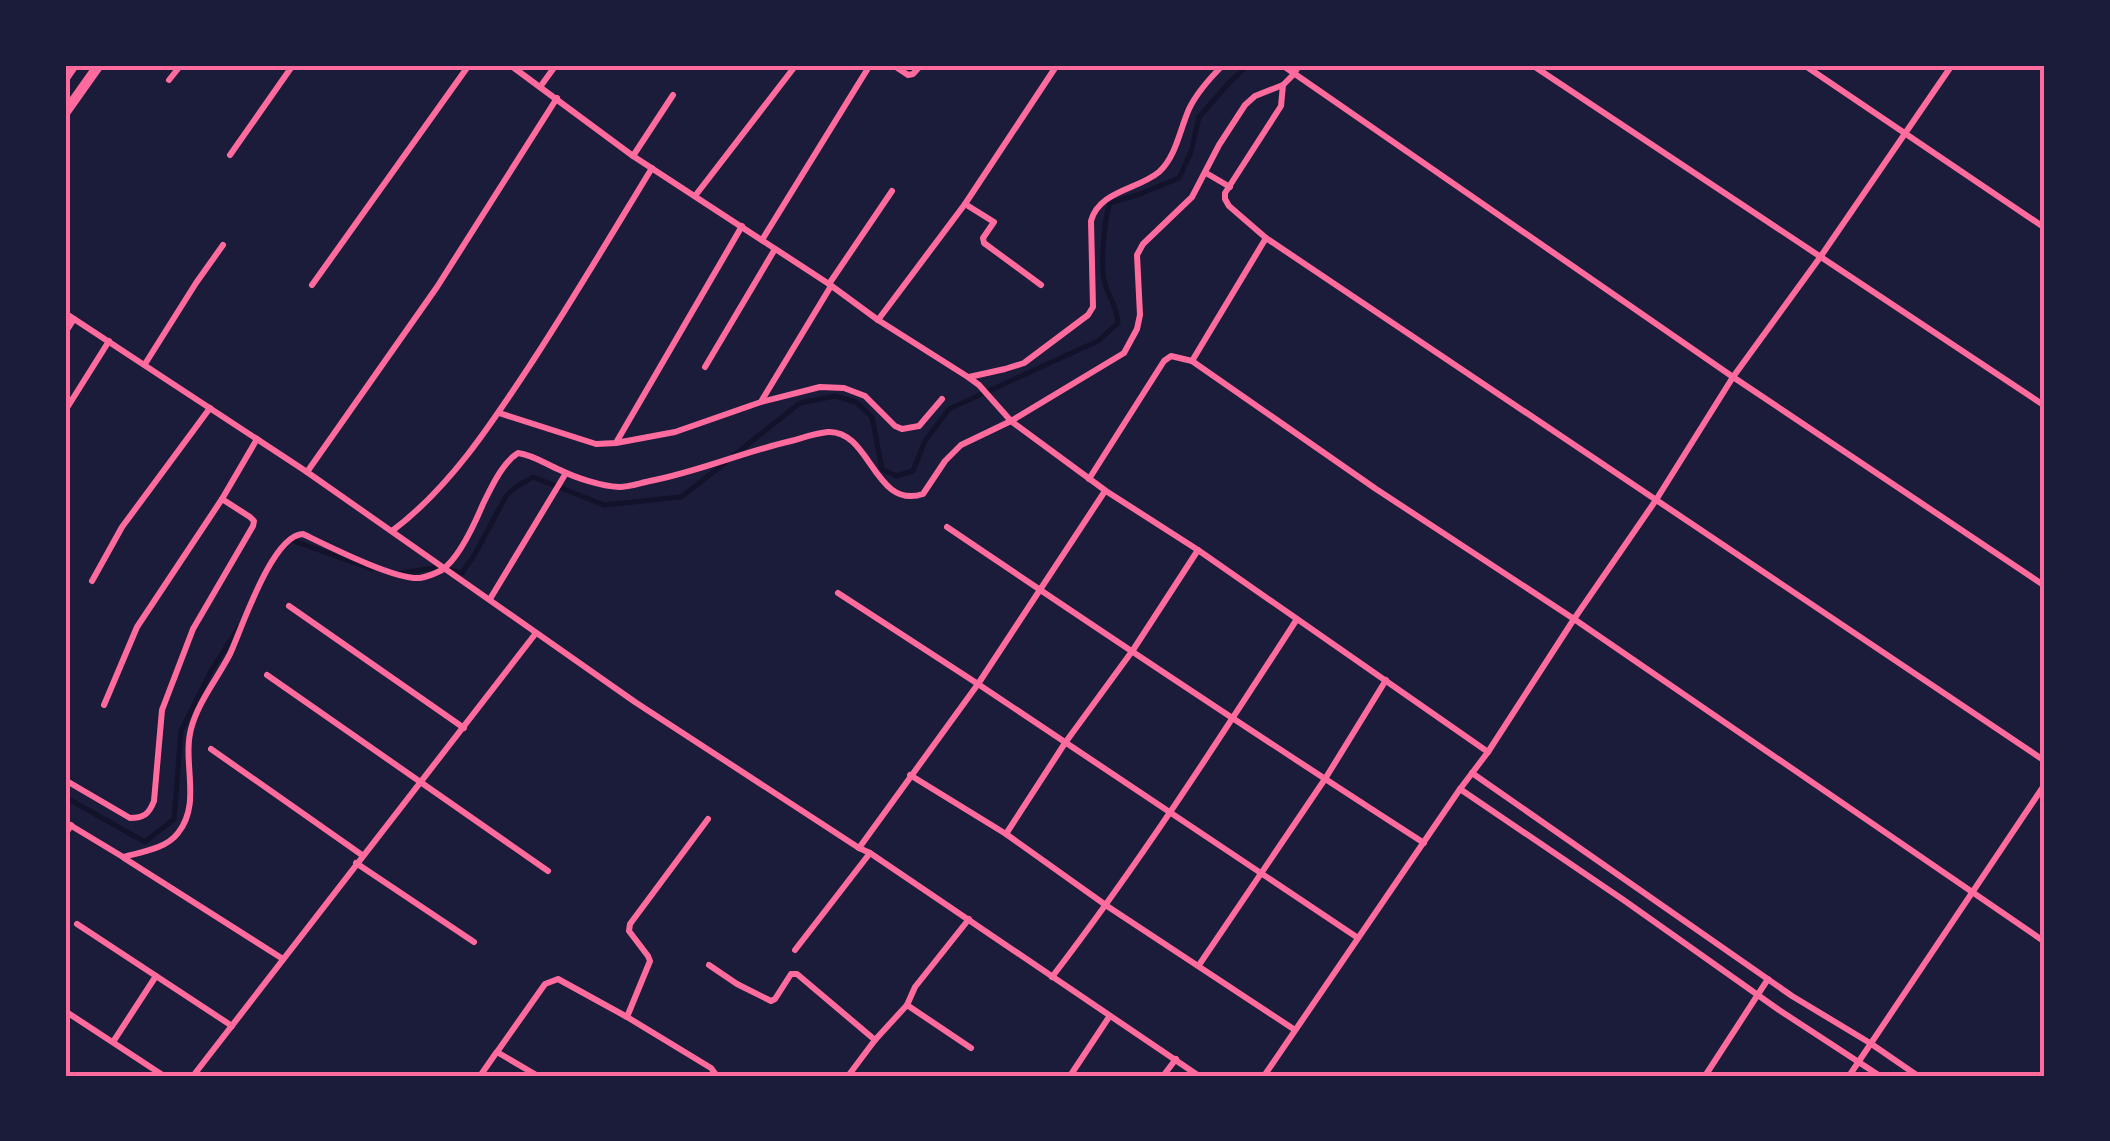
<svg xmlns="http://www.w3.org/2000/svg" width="2110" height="1141" font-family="'Open Sans',sans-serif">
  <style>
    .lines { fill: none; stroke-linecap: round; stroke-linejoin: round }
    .stream { stroke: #12122b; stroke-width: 5 }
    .minor { stroke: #ff6b9d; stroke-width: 6 }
    .primary { stroke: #ff6b9d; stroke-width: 10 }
    .neatline { fill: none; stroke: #ff6b9d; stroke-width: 4 }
  </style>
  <rect width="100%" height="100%" fill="#1b1b3a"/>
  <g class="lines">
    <g class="stream">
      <path d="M733,456L800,403L835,396L856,402L872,417L882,469L896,476L913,471L925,441L949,409L1098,341L1118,323C1116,303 1110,301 1105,284C1100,268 1104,219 1110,203L1140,194L1179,178L1191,152L1199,117L1229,83L1248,65"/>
      <polyline points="288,539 372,569"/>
      <polyline points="450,570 462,573 475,554 506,496 516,487 533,477 604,505 681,497 725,463"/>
      <polyline points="401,573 440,567"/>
      <polyline points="65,797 145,842 174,819 181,731 212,669 239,627"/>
    </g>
    <g class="minor">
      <polyline points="510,65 633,156 829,284 878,320 968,377 979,385 1011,421 1106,491 1198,550 1488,752 1460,789 1264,1076"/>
      <polyline points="893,65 908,75 913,74 921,65"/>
      <polyline points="1282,65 1733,377 2045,586"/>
      <polyline points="1299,65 1294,74 1283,85 1281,106 1225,193 1225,199 1229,206 1266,238 2045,761"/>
      <polyline points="1532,65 2045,406"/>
      <polyline points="1804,65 2045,228"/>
      <polyline points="169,80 181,65"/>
      <polyline points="540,87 556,65"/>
      <polyline points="230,155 293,65"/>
      <polyline points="633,156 673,95"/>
      <polyline points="1206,173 1230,187"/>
      <polyline points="695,196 796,65"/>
      <polyline points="965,204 994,222 983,238 984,243 1041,285"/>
      <polyline points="762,240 870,65"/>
      <polyline points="829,284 892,191"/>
      <polyline points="312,285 469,65"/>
      <polyline points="65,313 307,472 635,702 859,848 870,853 1199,1076"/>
      <polyline points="878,320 965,204 1057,65"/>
      <polyline points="65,333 74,319"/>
      <polyline points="1192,361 1266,238"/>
      <polyline points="145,364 196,283 223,245"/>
      <polyline points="705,367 775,249"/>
      <path d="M969,377L1005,369L1024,363L1088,315L1093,307L1091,221C1099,191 1137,190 1159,172C1176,157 1180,129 1189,109C1197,92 1210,78 1223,65"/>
      <polyline points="762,400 831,286"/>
      <polyline points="65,411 109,341"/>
      <polyline points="499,413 596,444 616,443 675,432 761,402 820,387 844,388 865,396 895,426 902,429 919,426 942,399"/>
      <polyline points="617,441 742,226"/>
      <polyline points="307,472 437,287 557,98"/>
      <polyline points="1089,479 1164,361 1171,356 1192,361 1376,489 1574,619 2045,942"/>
      <path d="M947,527C1105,634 1264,740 1424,843"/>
      <path d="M392,531C451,487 494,420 534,359C575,296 613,232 652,168"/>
      <polyline points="92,581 122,527 210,408"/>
      <polyline points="838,593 978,684 1358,938"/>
      <polyline points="490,599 566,473"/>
      <polyline points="289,606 464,728"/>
      <polyline points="267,675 548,871"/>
      <polyline points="104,705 137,627 222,499 257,439"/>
      <polyline points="211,749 362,855"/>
      <polyline points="1488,752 1574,619 1656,500 1733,377 1821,256 1952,65"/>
      <polyline points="1472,773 1792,996 1870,1043 1918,1076"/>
      <polyline points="910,775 1006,834 1107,906 1295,1030"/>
      <path d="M65,780L130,818C144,818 149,814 154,801L162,710L193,629L253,526L254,521L250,517L222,499"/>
      <polyline points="1460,789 1625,901 1779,1010 1880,1076"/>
      <path d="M65,822L123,857C141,852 166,849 178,833C202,803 182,763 191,729C198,702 217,679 230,654C242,628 272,535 303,534C328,546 395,580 420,578C427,577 436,573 442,570C459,558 475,523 483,504C491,488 502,463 518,453C533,455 546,464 560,470C576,478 601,486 619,487C629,487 640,483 650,481C698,472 743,452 791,441C802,438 816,433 828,432C871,430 874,510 923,494L945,461L961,445L1011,421L1124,353L1137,329L1140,315L1137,255L1143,244L1192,197L1219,145L1245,105L1255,96L1283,85"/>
      <polyline points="1006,834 1065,743 1133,650 1198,550"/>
      <polyline points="65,835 71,825"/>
      <polyline points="859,848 978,684 1105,491"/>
      <polyline points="124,858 283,959"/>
      <polyline points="356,863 474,942"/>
      <polyline points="77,924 232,1026"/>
      <polyline points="795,950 870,853"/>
      <polyline points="709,965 737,984 771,1001 775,999 791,974 797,974 875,1040"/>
      <polyline points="1199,965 1325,779 1386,680"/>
      <path d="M1052,977C1140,862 1218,741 1297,619"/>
      <polyline points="907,1005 971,1048"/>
      <polyline points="65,1011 164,1076"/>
      <polyline points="627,1017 650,961 648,956 629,931 630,924 708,819"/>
      <polyline points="113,1042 156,976"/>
      <polyline points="193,1076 536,633"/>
      <polyline points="480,1076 496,1053"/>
      <polyline points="538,1076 497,1052 545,984 558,979 627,1017 711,1068 717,1076"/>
      <polyline points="848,1076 875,1040 907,1005 915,987 969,919"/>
      <polyline points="1070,1076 1109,1017"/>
      <polyline points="1163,1076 1176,1059"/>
      <polyline points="1705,1076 1768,979"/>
      <polyline points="1849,1076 2045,784"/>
    </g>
    <g class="primary">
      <polyline points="65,78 74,65"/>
      <polyline points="65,113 99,65"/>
    </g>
  </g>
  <rect width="2110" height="1141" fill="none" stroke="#1b1b3a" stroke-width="135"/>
  <rect x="68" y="68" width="1974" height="1006" class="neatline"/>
</svg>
